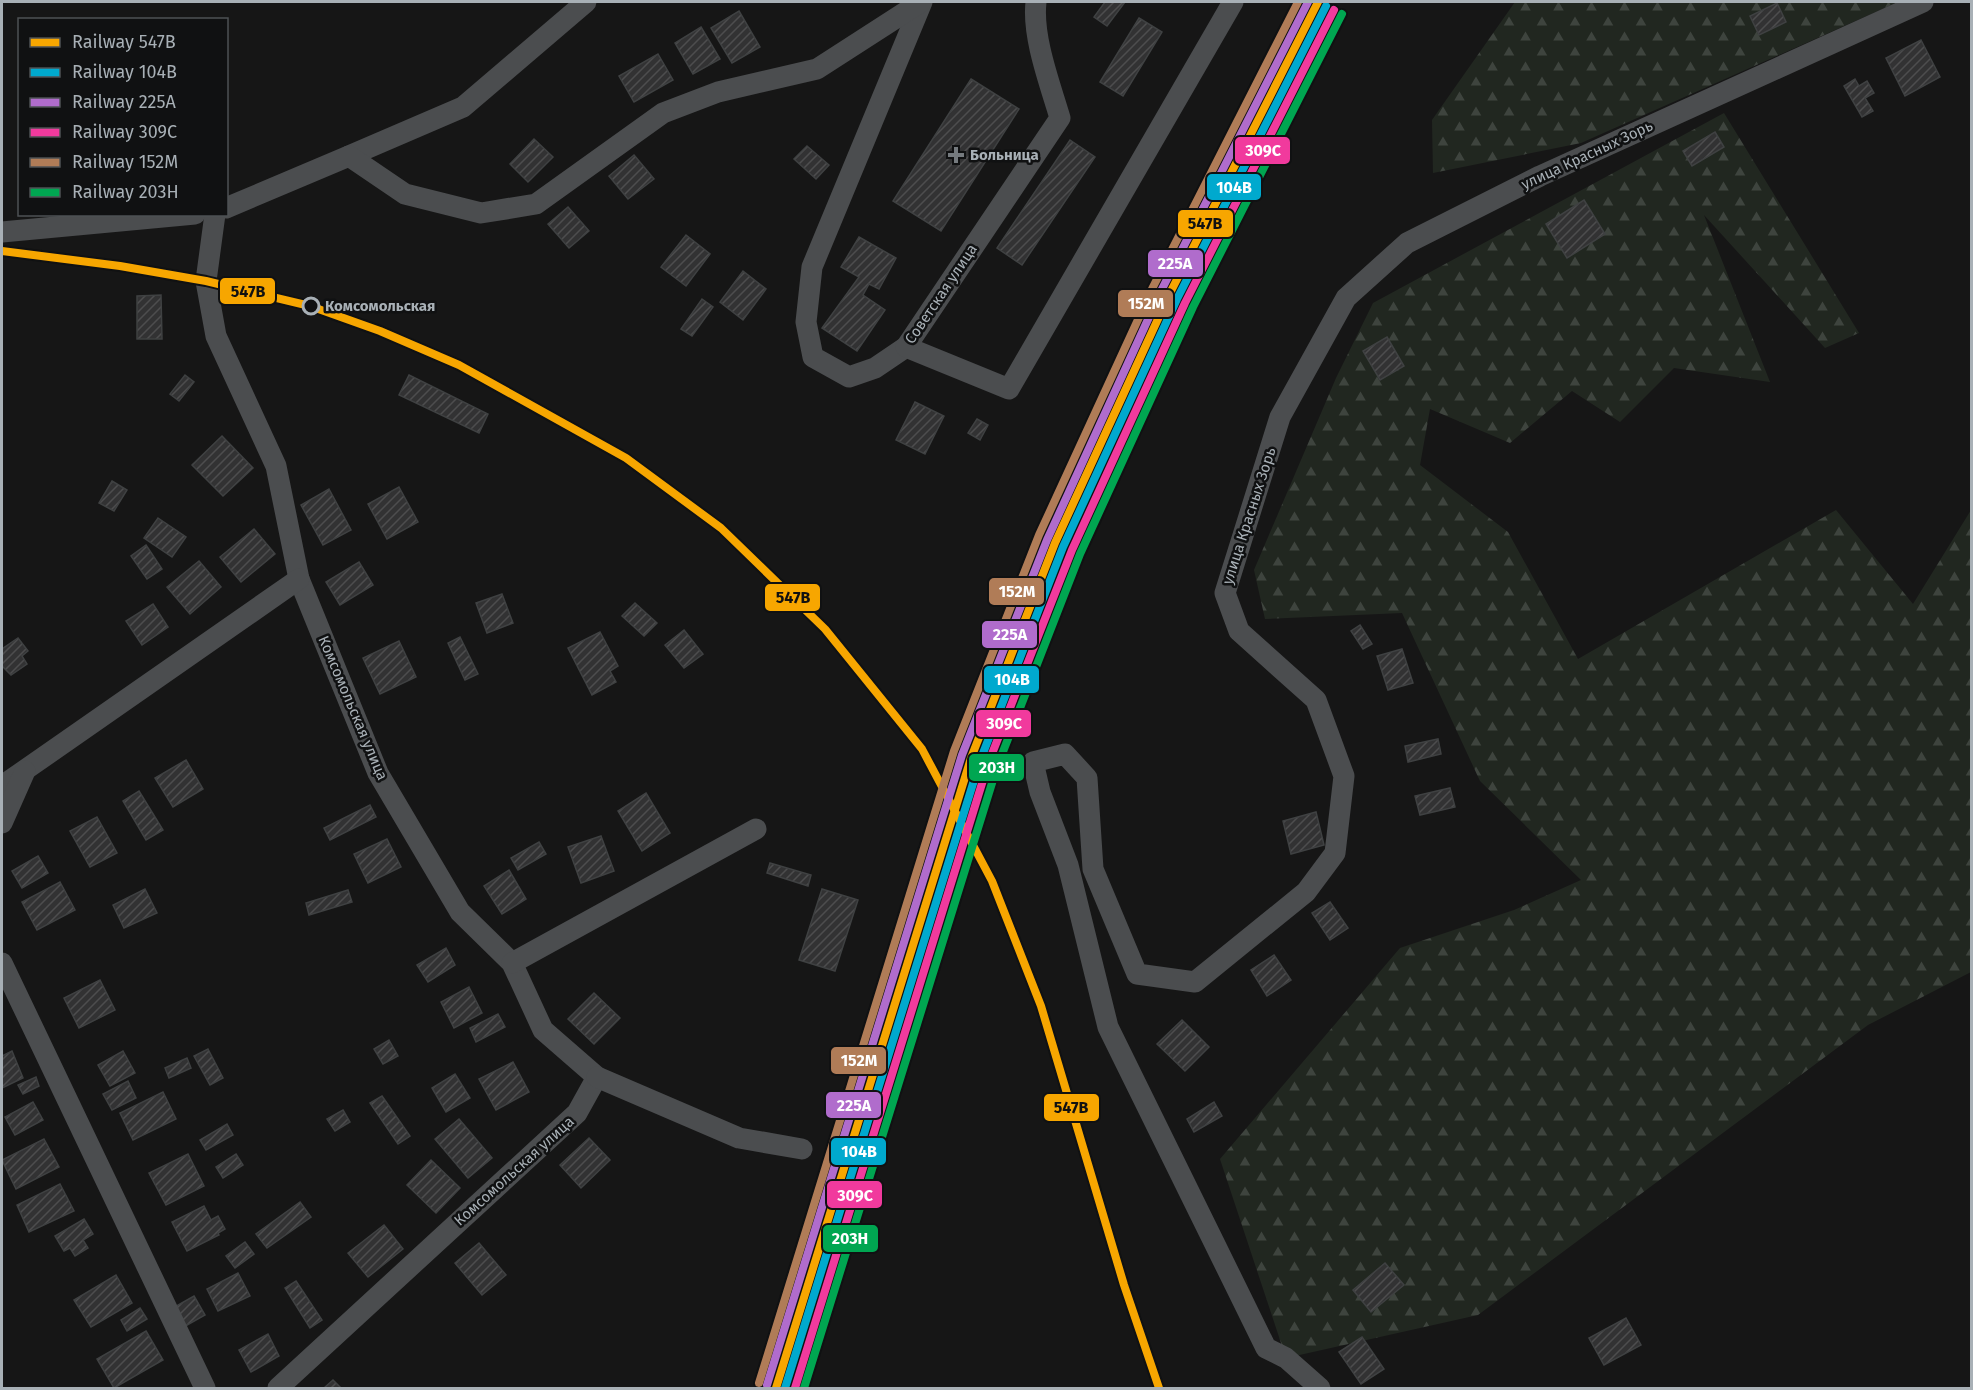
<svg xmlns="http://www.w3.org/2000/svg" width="1973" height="1390" font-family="'Fira Sans',sans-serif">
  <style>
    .forest { fill: url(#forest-firs) }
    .building { fill: url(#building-hatch); stroke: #3f4142; stroke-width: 1.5 }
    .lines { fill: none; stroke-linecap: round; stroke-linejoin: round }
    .minor { stroke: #4b4d4f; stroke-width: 21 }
    .rail-1-casing { stroke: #101112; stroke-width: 12 }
    .rail-2-casing { stroke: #101112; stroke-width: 12 }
    .rail-3-casing { stroke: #101112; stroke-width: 12 }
    .rail-4-casing { stroke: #101112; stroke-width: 12 }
    .rail-5-casing { stroke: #101112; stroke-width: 12 }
    .rail-6-casing { stroke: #101112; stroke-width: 12 }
    .rail-1 { stroke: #f7a600; stroke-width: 8 }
    .rail-2 { stroke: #00a9ce; stroke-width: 8 }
    .rail-3 { stroke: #b06ccc; stroke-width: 8 }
    .rail-4 { stroke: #f13a9d; stroke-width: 8 }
    .rail-5 { stroke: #b07c57; stroke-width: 8 }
    .rail-6 { stroke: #00a651; stroke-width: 8 }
    .poi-dot { fill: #757a7e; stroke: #101112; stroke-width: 2 }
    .stop-dot { fill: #101112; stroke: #a8b0b6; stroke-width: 3 }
    .labels { text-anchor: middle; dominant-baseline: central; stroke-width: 5; stroke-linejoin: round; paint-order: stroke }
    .poi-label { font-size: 15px; font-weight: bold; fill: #a8b0b6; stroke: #101112; text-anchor: start }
    .street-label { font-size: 15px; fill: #a8b0b6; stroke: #101112 }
    .stop-label { font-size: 15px; font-weight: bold; fill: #a8b0b6; stroke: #101112; text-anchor: start }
    .line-badge { stroke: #101112; stroke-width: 2 }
    .badge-label { font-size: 16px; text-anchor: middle; font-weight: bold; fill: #fff }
    .pale-badge-label { font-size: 16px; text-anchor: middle; font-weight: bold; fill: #111 }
  </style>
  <defs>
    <pattern id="forest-firs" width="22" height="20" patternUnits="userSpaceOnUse" patternTransform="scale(1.5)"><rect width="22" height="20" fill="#212720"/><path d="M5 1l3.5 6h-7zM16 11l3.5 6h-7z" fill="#3e443e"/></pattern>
    <pattern id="building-hatch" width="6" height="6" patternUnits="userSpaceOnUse" patternTransform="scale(1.5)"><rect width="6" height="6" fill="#323233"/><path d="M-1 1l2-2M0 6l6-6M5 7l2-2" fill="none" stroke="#4d4d4e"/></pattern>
  </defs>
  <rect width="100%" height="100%" fill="#161616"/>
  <g class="forest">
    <polygon points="1515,2 1898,2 1581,143 1433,173 1432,120"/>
    <polygon points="1724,113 1859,333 1825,348 1704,215 1770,382 1674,368 1620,422 1572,391 1510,443 1430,409 1420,465 1508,532 1578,659 1836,510 1913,604 1971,510 1971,972 1868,1025 1478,1315 1286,1358 1220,1159 1400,948 1514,910 1581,880 1480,781 1402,613 1265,619 1254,570 1336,378 1373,303"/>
  </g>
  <g class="building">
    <polygon points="1105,2 1125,2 1107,26 1094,17"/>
    <polygon points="1777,3 1786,22 1759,35 1750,16"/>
    <polygon points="739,11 760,47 732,63 711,28"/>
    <polygon points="1139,18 1162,32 1123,96 1100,82"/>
    <polygon points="701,27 720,59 693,74 675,43"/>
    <polygon points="1921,40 1940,77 1905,96 1886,58"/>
    <polygon points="658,54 673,80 634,102 619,76"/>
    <polygon points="971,79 1019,109 941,231 893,201"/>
    <polygon points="1855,79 1859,86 1867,81 1874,93 1865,98 1873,111 1862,117 1844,86"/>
    <polygon points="1715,132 1724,147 1692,166 1683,151"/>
    <polygon points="534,139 553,157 528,182 510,164"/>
    <polygon points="1070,140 1095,157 1022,265 997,248"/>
    <polygon points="807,146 829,165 816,179 794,159"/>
    <polygon points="634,155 654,179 628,199 609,176"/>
    <polygon points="1584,200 1605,234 1567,258 1546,224"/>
    <polygon points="568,207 589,231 569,248 548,224"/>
    <polygon points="686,235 710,254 686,286 661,267"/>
    <polygon points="859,237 896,258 879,289 869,284 863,295 885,310 857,351 822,328 859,277 841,267"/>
    <polygon points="743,271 766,289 743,320 720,302"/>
    <polygon points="161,295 162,339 137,339 137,296"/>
    <polygon points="702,299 713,307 692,336 681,329"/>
    <polygon points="1387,337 1404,366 1380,380 1363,351"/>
    <polygon points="185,375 194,382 179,401 170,394"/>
    <polygon points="409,375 488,414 479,433 399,395"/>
    <polygon points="915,402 944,416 925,454 896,440"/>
    <polygon points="977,419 988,425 980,440 968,433"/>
    <polygon points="222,436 253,468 223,496 192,465"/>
    <polygon points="112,481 127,490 114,511 99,503"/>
    <polygon points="399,487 418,522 387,539 368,504"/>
    <polygon points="329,489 351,530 323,545 301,505"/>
    <polygon points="158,518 186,537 172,557 144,538"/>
    <polygon points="254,529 275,554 241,582 220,557"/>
    <polygon points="146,545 162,569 147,579 131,556"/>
    <polygon points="199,561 221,587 190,614 167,587"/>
    <polygon points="359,562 373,585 340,605 326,582"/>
    <polygon points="502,594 513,623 487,633 476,603"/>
    <polygon points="635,603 657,623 644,636 622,616"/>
    <polygon points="153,604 168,627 142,645 126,621"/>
    <polygon points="1360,625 1372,644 1363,649 1351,631"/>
    <polygon points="684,630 703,654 684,668 665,645"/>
    <polygon points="600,632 618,666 610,671 616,682 592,695 568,648"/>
    <polygon points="460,637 478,674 465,680 448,643"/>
    <polygon points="18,638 28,651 22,656 27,664 11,675 2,666 2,649"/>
    <polygon points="399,641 416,677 380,694 363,658"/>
    <polygon points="1402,649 1413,683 1388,690 1377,656"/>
    <polygon points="1438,739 1441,754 1408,762 1405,746"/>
    <polygon points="186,760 203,789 173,807 155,778"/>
    <polygon points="1450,788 1455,807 1420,815 1415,796"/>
    <polygon points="139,791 163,830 146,840 123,801"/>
    <polygon points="646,793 670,833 642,851 618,811"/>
    <polygon points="370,805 376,817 330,840 324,828"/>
    <polygon points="1316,812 1324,845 1291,854 1283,821"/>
    <polygon points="97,817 117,853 90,867 70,831"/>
    <polygon points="601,836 614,871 581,883 568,847"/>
    <polygon points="387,839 401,867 368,883 354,854"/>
    <polygon points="539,842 546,854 518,870 511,858"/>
    <polygon points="38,856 48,873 22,888 12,871"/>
    <polygon points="770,863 811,875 808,886 767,873"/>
    <polygon points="509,870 526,899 502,914 484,886"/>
    <polygon points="60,882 75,910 37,930 22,902"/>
    <polygon points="145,889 157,913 124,928 113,905"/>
    <polygon points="822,889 858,900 835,971 799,960"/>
    <polygon points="348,890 352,902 309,915 306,903"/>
    <polygon points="1330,902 1348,928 1330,940 1312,913"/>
    <polygon points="446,948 455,965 428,982 417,965"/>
    <polygon points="1274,955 1291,980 1267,996 1251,970"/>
    <polygon points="100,980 115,1010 79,1028 64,998"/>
    <polygon points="469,987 482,1013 454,1028 441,1002"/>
    <polygon points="594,993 620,1018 594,1044 568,1019"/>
    <polygon points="498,1014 505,1027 476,1042 470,1028"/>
    <polygon points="1182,1020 1209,1047 1185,1071 1157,1044"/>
    <polygon points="389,1040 398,1056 383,1064 374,1049"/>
    <polygon points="208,1049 223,1078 210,1085 194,1056"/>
    <polygon points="12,1051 23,1078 2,1088 2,1056"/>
    <polygon points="123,1051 135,1073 110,1086 98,1065"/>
    <polygon points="187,1058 191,1068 169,1078 165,1068"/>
    <polygon points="513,1062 529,1092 496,1110 479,1079"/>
    <polygon points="455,1074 470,1098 446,1112 432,1088"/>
    <polygon points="36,1077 39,1086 23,1094 18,1085"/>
    <polygon points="128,1081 136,1098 112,1110 103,1094"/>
    <polygon points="163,1092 176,1119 133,1140 120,1113"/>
    <polygon points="382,1096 410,1136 398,1144 370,1103"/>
    <polygon points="33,1102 43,1120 15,1135 5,1117"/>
    <polygon points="1214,1102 1222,1116 1194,1132 1187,1119"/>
    <polygon points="343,1110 350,1122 335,1131 327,1119"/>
    <polygon points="459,1119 492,1158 468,1178 435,1139"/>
    <polygon points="227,1124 233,1135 206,1150 200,1140"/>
    <polygon points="589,1138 610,1160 581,1188 560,1165"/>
    <polygon points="44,1139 59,1167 16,1189 2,1160"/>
    <polygon points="188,1154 204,1186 166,1205 149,1173"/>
    <polygon points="236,1154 243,1165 223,1178 216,1167"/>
    <polygon points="431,1160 460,1188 436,1213 407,1185"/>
    <polygon points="60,1184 74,1211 29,1232 17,1205"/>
    <polygon points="300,1202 311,1217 267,1248 256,1234"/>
    <polygon points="204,1206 211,1220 218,1216 225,1229 218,1233 219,1235 187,1251 172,1222"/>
    <polygon points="84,1219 93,1234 83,1240 88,1248 75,1256 70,1248 64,1251 55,1236"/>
    <polygon points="384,1225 403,1249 368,1277 348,1253"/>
    <polygon points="245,1242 254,1254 235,1268 226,1256"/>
    <polygon points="479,1243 506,1275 482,1295 455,1263"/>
    <polygon points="1385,1263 1404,1285 1371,1312 1353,1290"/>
    <polygon points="238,1273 250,1296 218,1311 207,1289"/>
    <polygon points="116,1275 132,1303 91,1327 74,1300"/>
    <polygon points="296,1281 322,1320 310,1328 285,1288"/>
    <polygon points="194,1296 205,1315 182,1328 171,1309"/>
    <polygon points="140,1308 147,1319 127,1331 121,1320"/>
    <polygon points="1626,1318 1641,1345 1604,1365 1589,1338"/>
    <polygon points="146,1331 163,1360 114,1388 97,1359"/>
    <polygon points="268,1334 279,1356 251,1372 239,1350"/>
    <polygon points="1362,1337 1384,1369 1361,1384 1339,1352"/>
    <polygon points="333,1380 341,1388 324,1388"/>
  </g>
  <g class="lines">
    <g class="minor">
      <path d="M922,2L812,267L806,322L813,357L849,377L875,368L906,347L1060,118C1050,84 1032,37 1036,2"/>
      <polyline points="349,156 463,107 586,2"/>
      <polyline points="226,208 349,156 405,194 481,213 536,204 663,113 718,92 817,69 921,2"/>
      <polyline points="215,214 206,281 216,336 276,466 299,579 378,773 460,912 512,963 543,1030 597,1077 577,1113 278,1388"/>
      <polyline points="2,232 195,214"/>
      <polyline points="906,347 1009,389 1233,2"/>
      <polyline points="2,786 299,579"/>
      <polyline points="2,823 25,771"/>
      <polyline points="2,963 205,1388"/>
      <polyline points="512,963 756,829"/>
      <polyline points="597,1077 739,1138 802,1149"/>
      <polyline points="1320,1388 1286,1358 1266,1348 1108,1027 1068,865 1040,792 1033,762 1065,754 1087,778 1093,869 1137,974 1195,982 1306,892 1335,853 1344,776 1316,700 1239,631 1225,593 1280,417 1346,298 1407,243 1540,176 1923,2"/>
    </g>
    <g class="rail-1-casing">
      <g id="rail-1">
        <polyline points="2,251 120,266 206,281 310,306 380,331 459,365 626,458 721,528 825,629 922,749 992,881 1041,1006 1124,1285 1159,1388"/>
        <polyline points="776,1388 971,758 1055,543 1169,295 1318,2"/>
      </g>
    </g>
    <g class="rail-2-casing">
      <polyline id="rail-2" points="785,1388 980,761 1063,547 1177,299 1326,6"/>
    </g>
    <g class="rail-3-casing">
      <polyline id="rail-3" points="767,1385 962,755 1047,540 1161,291 1308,2"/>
    </g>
    <g class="rail-4-casing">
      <polyline id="rail-4" points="795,1388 988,764 1072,550 1185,303 1334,10"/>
    </g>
    <g class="rail-5-casing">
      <polyline id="rail-5" points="759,1383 954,751 1039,535 1153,287 1298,2"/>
    </g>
    <g class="rail-6-casing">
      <polyline id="rail-6" points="804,1388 997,767 1080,554 1193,307 1342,14"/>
    </g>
    <use href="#rail-1" class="rail-1"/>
    <use href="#rail-2" class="rail-2"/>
    <use href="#rail-3" class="rail-3"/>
    <use href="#rail-4" class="rail-4"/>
    <use href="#rail-5" class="rail-5"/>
    <use href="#rail-6" class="rail-6"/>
  </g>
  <path class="poi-dot" d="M953 146h6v6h6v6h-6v6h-6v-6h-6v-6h6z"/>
  <circle class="stop-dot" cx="311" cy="306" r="8"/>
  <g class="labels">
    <g class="poi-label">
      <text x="970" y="155">Больница</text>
    </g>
    <g class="street-label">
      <text transform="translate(1587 155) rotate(-25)">улица Красных Зорь</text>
      <text transform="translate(941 294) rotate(-56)">Советская улица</text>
      <text transform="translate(1249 516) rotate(-72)">улица Красных Зорь</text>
      <text transform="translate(353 708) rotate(67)">Комсомольская улица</text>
      <text transform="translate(514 1171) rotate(-42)">Комсомольская улица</text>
    </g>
    <g class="stop-label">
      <text x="325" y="306">Комсомольская</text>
    </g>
  </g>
  <g class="line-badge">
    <rect x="1234" y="136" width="57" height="29" rx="6" fill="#f13a9d"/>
    <rect x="1206" y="173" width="56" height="28" rx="6" fill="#00a9ce"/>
    <rect x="1177" y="209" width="57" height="29" rx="6" fill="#f7a600"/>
    <rect x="1147" y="249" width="57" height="29" rx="6" fill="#b06ccc"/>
    <rect x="219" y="277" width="57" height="28" rx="6" fill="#f7a600"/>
    <rect x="1117" y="289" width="57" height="29" rx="6" fill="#b07c57"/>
    <rect x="988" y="577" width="57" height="29" rx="6" fill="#b07c57"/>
    <rect x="764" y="583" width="57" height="29" rx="6" fill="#f7a600"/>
    <rect x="981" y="620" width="57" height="29" rx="6" fill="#b06ccc"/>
    <rect x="983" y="665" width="57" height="29" rx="6" fill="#00a9ce"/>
    <rect x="975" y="709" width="57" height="29" rx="6" fill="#f13a9d"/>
    <rect x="968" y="753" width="57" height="29" rx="6" fill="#00a651"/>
    <rect x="830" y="1046" width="57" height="29" rx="6" fill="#b07c57"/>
    <rect x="825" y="1091" width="57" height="28" rx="6" fill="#b06ccc"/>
    <rect x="1043" y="1093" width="57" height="29" rx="6" fill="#f7a600"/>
    <rect x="830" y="1137" width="57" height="29" rx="6" fill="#00a9ce"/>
    <rect x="826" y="1180" width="57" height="29" rx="6" fill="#f13a9d"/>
    <rect x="822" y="1224" width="57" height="29" rx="6" fill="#00a651"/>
  </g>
  <g class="badge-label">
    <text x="1263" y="156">309С</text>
    <text x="1234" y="193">104В</text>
    <text x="1175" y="269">225А</text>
    <text x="1146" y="309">152М</text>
    <text x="1017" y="597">152М</text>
    <text x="1010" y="640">225А</text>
    <text x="1012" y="685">104В</text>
    <text x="1004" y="729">309С</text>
    <text x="997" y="773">203Н</text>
    <text x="859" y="1066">152М</text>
    <text x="854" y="1111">225А</text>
    <text x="859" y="1157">104В</text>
    <text x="855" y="1201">309С</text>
    <text x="850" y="1244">203Н</text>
  </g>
  <g class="pale-badge-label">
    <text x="1205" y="229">547В</text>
    <text x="248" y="297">547В</text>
    <text x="793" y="603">547В</text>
    <text x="1071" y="1113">547В</text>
  </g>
  <rect width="1973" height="1390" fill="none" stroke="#a8b0b6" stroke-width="6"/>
  <rect x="18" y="18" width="210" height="198" fill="#101112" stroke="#4d5154" stroke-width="1.5"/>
  <rect x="30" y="38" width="30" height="9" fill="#f7a600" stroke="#4d5154" stroke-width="1.5"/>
  <text x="72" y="48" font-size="18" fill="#a8b0b6">Railway 547В</text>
  <rect x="30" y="68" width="30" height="9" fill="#00a9ce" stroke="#4d5154" stroke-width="1.5"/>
  <text x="72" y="78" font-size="18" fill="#a8b0b6">Railway 104В</text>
  <rect x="30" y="98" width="30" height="9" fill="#b06ccc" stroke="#4d5154" stroke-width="1.5"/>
  <text x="72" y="108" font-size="18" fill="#a8b0b6">Railway 225А</text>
  <rect x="30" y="128" width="30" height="9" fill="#f13a9d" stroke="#4d5154" stroke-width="1.5"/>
  <text x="72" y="138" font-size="18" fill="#a8b0b6">Railway 309С</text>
  <rect x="30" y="158" width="30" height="9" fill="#b07c57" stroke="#4d5154" stroke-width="1.5"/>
  <text x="72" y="168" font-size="18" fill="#a8b0b6">Railway 152М</text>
  <rect x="30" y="188" width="30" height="9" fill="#00a651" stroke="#4d5154" stroke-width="1.5"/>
  <text x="72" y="198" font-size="18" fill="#a8b0b6">Railway 203Н</text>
</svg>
